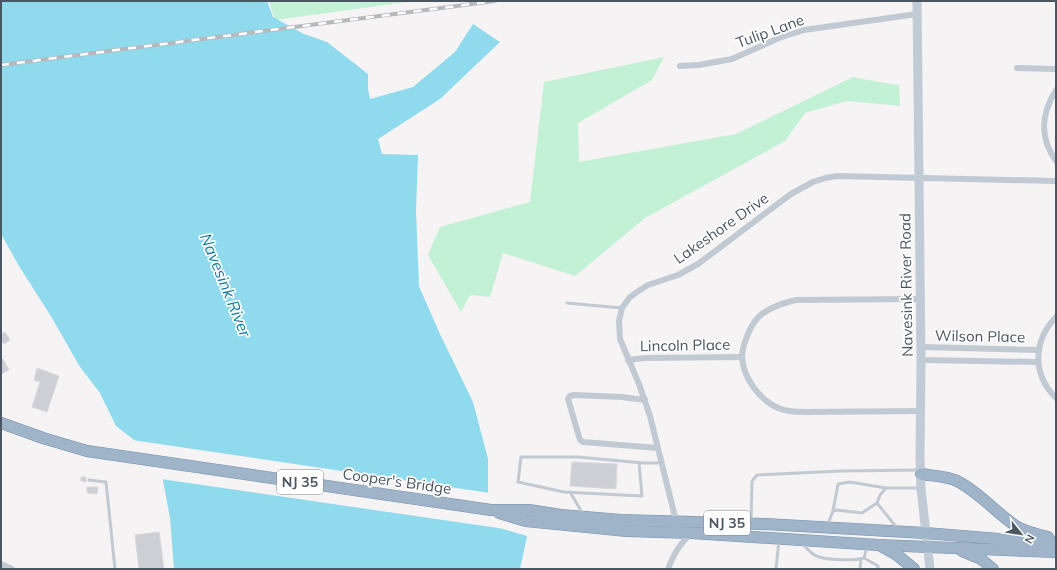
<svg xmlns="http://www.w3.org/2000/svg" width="1057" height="570" font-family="Mulish,sans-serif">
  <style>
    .green { fill: #c3f1d5 }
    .water { fill: #90daee }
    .pier { fill: #f5f3f3 }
    .building { fill: #cdcfd5; stroke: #d7d9de }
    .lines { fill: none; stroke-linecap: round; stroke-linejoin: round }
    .trunk-casing { stroke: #7690ad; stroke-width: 12 }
    .service { stroke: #c1cad2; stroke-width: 3 }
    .minor { stroke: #c1cad2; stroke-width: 6 }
    .secondary { stroke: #c1cbd6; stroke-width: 9 }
    .trunk { stroke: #9fb4c9; stroke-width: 11 }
    .rail-casing { stroke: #b5b8bd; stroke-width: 4 }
    .rail { stroke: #fff; stroke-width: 2.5; stroke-dasharray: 8; stroke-linecap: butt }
    .labels { text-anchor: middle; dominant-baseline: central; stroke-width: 3.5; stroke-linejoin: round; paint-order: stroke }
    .shield { fill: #fff; stroke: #808990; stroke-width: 1 }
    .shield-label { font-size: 14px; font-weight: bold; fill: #4a5661 }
    .street-label { font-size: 15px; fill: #4a5661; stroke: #fff }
    .water-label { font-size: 16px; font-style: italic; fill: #0c7c9b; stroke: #fff }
  </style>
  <rect width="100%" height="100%" fill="#f5f3f3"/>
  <g class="green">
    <polygon points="269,1 414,1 275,20"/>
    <polygon points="664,57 652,80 578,123 579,162 736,134 853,77 896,85 899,84 900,106 847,101 805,113 785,141 645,218 575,276 503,253 490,297 470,295 461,312 428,255 440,227 530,202 544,82"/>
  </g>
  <polygon class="water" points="1,1 267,1 273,17 304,34 327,42 368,74 368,89 370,99 413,87 455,52 473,24 500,42 440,99 378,139 382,154 418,155 416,211 419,286 439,332 473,402 488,459 488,500 493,526 527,536 520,569 174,569 170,518 159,459 116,426 100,393 80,367 52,318 19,266 1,234"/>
  <polygon class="pier" points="132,440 490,493 490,499 495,525 506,528 505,529 161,479 157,460"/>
  <g class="building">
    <polygon points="5,332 10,340 4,344 1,339 1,334"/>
    <polygon points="3,359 9,370 1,374 1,361"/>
    <polygon points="37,368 59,376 47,412 32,407 40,382 34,380"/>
    <polygon points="572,462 617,464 616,489 570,486"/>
    <polygon points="81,477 86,477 86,482 81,481"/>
    <polygon points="87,487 98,487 97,494 87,493"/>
    <polygon points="159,532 164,569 139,569 135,535"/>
  </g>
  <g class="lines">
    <g class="trunk-casing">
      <g id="trunk">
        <polyline points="1,423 43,438 87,451 491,510 529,510 561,515 621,520 765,524 925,533 1024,541 1056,542"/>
        <path d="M921,474C933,476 946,476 957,481C978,491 996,513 1016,526C1025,532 1037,534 1048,537"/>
        <polyline points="499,513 526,521 627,531 692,533 878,545 1056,552"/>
        <polyline points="881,546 897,555 914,569"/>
        <polyline points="962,551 981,559 993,569"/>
      </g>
    </g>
    <g class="service">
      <polyline points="567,303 622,308"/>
      <polyline points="639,463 642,496 564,492 518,482 521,457 578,457 643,463 662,463"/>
      <polyline points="89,480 106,482 115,569"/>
      <polyline points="570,492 583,514"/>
      <polyline points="877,503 897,528"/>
      <polyline points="833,511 837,510 862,513 877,503 880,495 886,488 919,488"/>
      <polyline points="751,522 752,481 757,475 841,471 918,470"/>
      <polyline points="827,526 833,511 838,484 850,482 886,488"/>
      <path d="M802,543C806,548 812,555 819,557C828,560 854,561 864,558L867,546"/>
      <polyline points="864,558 878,566 878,569"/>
      <polyline points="776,569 779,540"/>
      <polyline points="860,569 861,559"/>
    </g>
    <g class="minor">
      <polyline points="680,66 699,65 732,59 779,38 804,30 917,14"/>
      <polyline points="1017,68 1056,69"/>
      <path d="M1056,90C1041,114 1039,137 1056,161"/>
      <path d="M920,299L796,300C784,303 773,306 762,314C756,318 751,327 748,334C745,341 742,349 742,357C743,378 760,400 778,408C787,412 796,412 805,412L921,411"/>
      <path d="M1056,317C1033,341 1032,374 1056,398"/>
      <polyline points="921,347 1039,350"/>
      <polyline points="628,360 645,358 742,357"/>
      <polyline points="921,360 1038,362"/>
      <polyline points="645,400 622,397 574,395 570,396 568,399 580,440 583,442 658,448"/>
      <polyline points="676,521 650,416 639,384 620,339 619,321 622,308 630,297 640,290 648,285 678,275 698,264 791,194 813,182 825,178 838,176 1056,181"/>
      <polyline points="1,564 12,569"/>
      <path d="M668,569C674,554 679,544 692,533"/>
    </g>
    <polyline class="secondary" points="917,1 921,360 920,458 921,489 930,569"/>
    <use href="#trunk" class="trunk"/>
    <g class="rail-casing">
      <polyline id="rail" points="1,65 495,1"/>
    </g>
    <use href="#rail" class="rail"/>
  </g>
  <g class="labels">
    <g class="shield">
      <rect x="277" y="470" width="46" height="24" rx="3"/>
      <rect x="704" y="511" width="46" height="24" rx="3"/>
    </g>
    <g class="shield-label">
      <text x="300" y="482">NJ 35</text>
      <text x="727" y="523">NJ 35</text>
    </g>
    <g class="street-label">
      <text transform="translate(770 31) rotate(-20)">Tulip Lane</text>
      <text transform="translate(721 228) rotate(-35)">Lakeshore Drive</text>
      <text transform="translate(906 285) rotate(-91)">Navesink River Road</text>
      <text transform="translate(980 336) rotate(1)">Wilson Place</text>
      <text transform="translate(685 345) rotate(-1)">Lincoln Place</text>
      <text transform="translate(397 481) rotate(8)">Cooper's Bridge</text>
    </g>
    <g class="water-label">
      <text transform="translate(226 285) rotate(68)">Navesink River</text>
    </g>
  </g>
  <rect width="1057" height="570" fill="none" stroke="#4a5661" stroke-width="4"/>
  <g transform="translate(1021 534) rotate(120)" stroke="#ffffff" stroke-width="3" paint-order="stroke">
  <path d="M0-3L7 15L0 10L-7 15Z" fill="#4a5661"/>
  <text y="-6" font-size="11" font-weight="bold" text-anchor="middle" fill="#4a5661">N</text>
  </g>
</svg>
